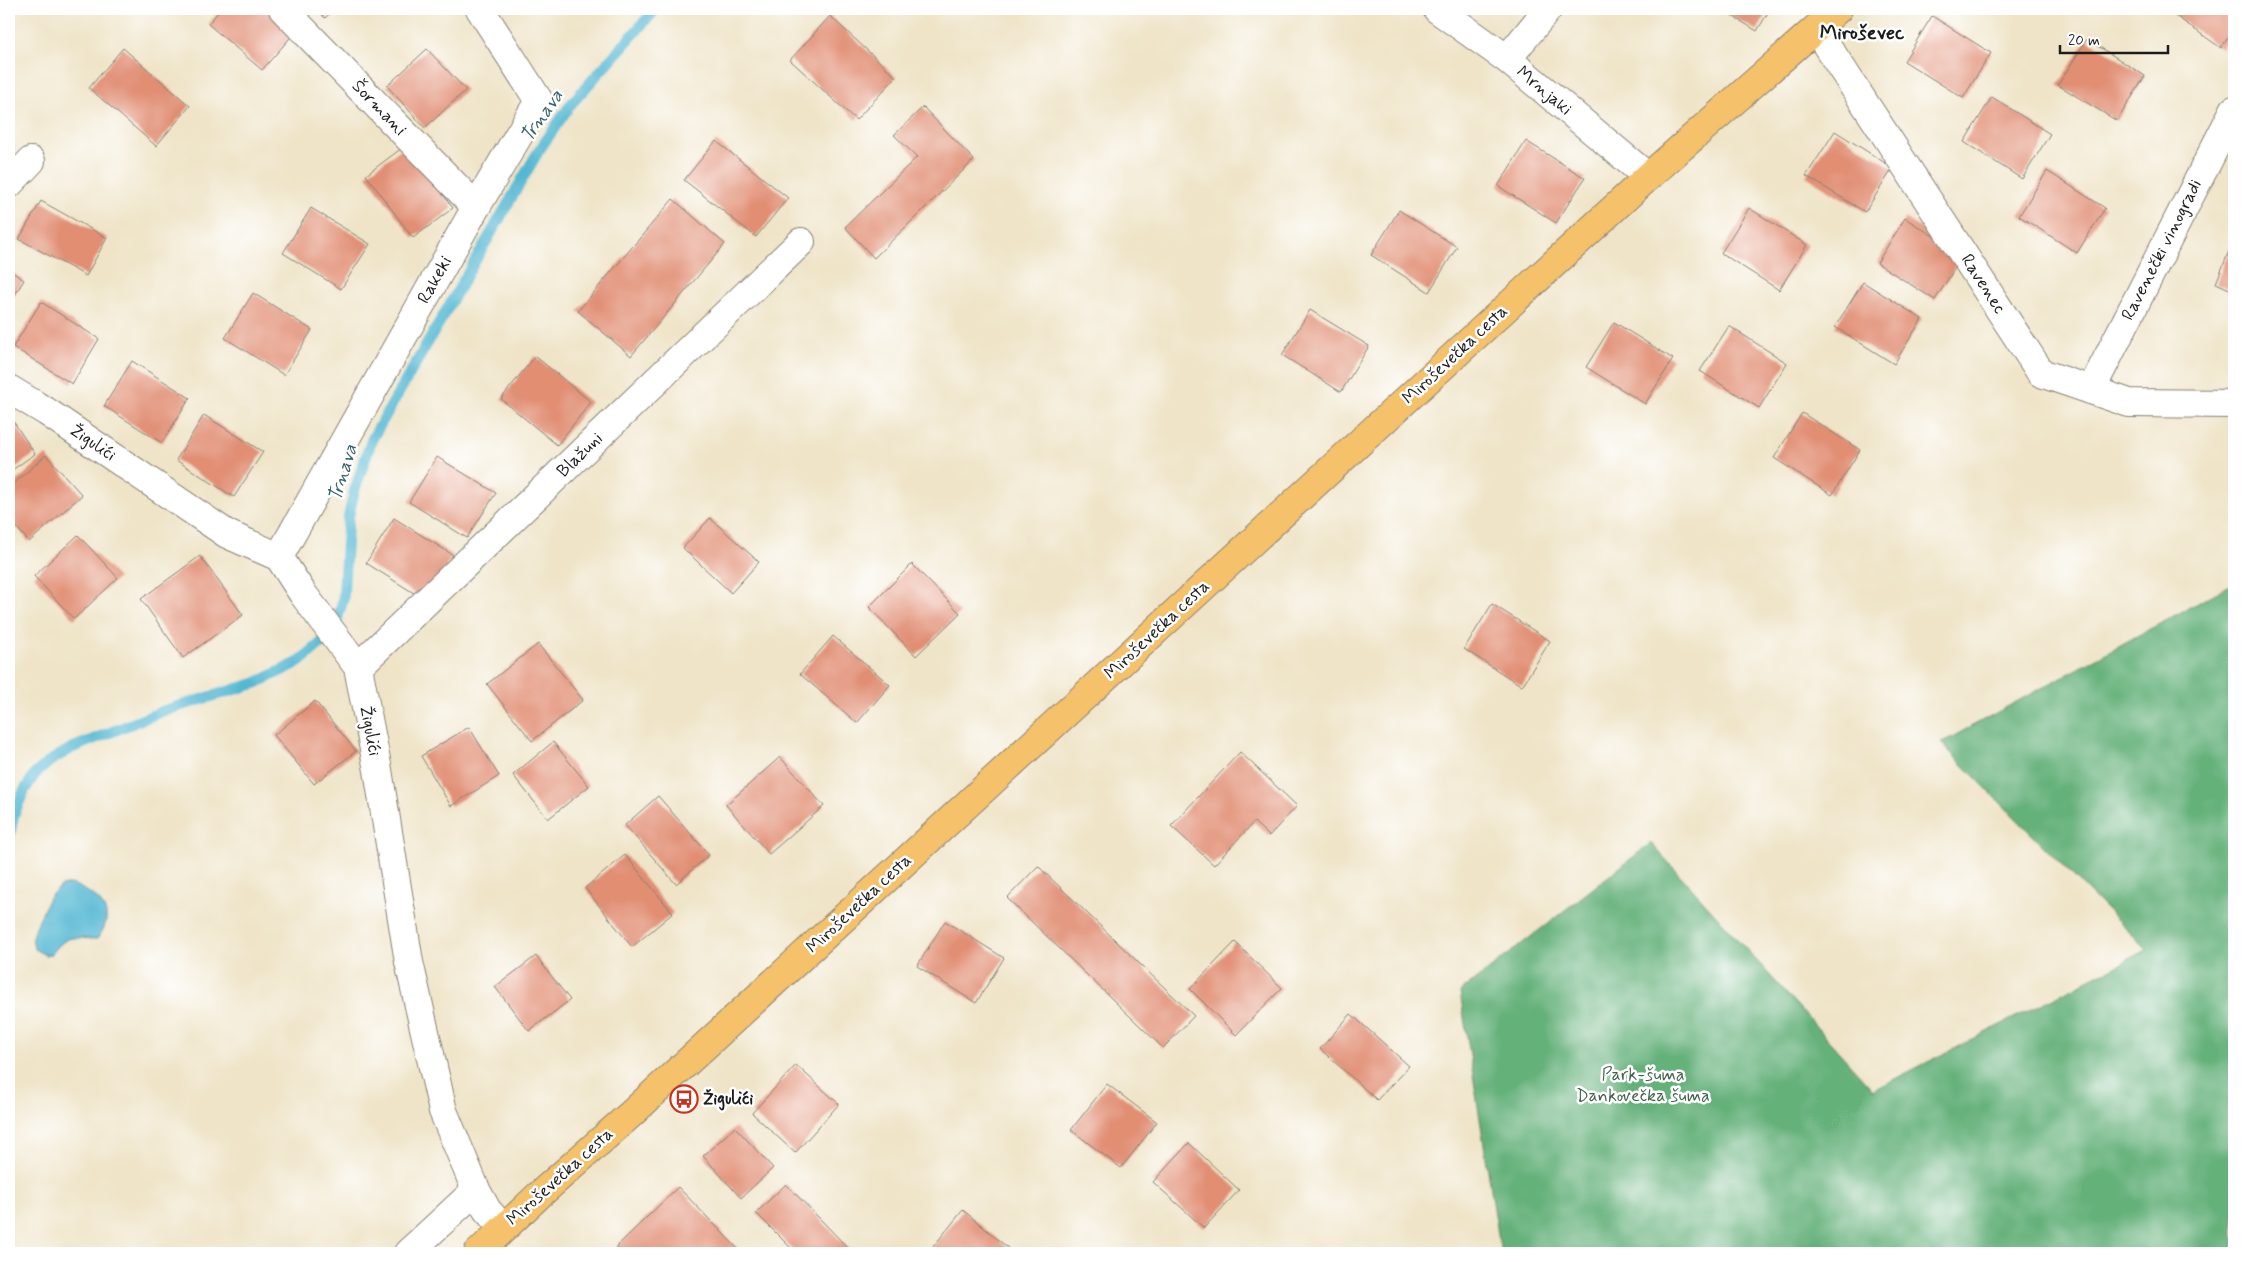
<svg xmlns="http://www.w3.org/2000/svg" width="2243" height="1262" font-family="Mynerve,sans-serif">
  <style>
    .forest { fill: #65b17a; stroke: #40664b }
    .water { fill: #55b8d3; stroke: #386a78 }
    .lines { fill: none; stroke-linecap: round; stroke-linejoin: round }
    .stream { stroke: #55b8d3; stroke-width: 11 }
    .building { fill: #e18e73 }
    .minor-casing { stroke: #868072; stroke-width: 30 }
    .major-casing { stroke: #868072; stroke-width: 30 }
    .minor { stroke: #fff; stroke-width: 28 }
    .major { stroke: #f5c16b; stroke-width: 28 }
    .labels { text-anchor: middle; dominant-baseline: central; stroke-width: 5; stroke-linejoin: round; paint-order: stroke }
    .street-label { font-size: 18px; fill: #1c1c1c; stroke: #fff }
    .park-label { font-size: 18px; fill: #42634a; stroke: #fff }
    .poi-label { font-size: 18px; font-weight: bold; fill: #1c1c1c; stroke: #fff; text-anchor: start }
    .water-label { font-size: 19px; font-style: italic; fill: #36626e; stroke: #fff }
    .quarter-label { font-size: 20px; font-weight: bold; fill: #1c1c1c; stroke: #fff }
  </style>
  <rect width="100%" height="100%" fill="#fff"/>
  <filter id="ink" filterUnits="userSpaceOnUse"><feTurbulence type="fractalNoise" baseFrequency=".02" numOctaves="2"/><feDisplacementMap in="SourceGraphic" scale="10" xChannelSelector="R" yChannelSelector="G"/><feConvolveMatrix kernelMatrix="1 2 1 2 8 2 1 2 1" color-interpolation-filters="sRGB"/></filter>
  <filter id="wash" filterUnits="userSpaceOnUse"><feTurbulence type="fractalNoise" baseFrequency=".0096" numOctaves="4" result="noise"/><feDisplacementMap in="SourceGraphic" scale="20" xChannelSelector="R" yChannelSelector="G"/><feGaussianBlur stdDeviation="1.12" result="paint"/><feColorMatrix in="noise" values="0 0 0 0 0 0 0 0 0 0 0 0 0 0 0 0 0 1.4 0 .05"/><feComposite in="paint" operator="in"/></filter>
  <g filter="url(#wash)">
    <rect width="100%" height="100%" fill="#efe4c8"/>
    <polygon class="forest" points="2234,583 2234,1253 1501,1253 1460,992 1651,843 1873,1090 2147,950 1941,743"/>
    <path class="water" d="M72,884C98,895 119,911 97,939C73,939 68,932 52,954L45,955L34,949L32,936L49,897L61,886Z"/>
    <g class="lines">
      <polyline class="stream" points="9,837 14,814 24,791 35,774 50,761 72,748 163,711 256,683 299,662 320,644 337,620 343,600 348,519 354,492 372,439 538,152 571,104 656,9"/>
    </g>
    <g id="blocks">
      <g class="building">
        <polygon points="221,9 271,9 297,30 262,70 208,24"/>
        <polygon points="317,9 335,9 325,18"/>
        <polygon points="1721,9 1770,9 1757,31"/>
        <polygon points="2177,9 2234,9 2234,29 2221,48 2173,14"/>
        <polygon points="830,16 896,77 856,120 790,60"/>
        <polygon points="1932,16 1991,53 1963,98 1904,61"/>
        <polygon points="2087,39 2145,76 2117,121 2058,85"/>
        <polygon points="123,48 190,106 156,146 89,88"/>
        <polygon points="427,49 466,90 425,128 387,86"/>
        <polygon points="1992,97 2050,134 2022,179 1964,142"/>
        <polygon points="923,107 974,160 874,258 845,227 917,157 894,135"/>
        <polygon points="1835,131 1893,168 1865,212 1806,176"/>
        <polygon points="716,141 788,198 756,237 684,180"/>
        <polygon points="1526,141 1585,178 1556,223 1498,186"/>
        <polygon points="406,145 453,208 413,238 366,175"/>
        <polygon points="2047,171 2105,208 2077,253 2019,216"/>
        <polygon points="673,199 725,244 631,356 578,311"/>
        <polygon points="41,201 107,238 86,276 19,239"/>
        <polygon points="311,208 370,244 341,289 283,253"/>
        <polygon points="1749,208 1807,245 1779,290 1721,253"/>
        <polygon points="1399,210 1457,247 1429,292 1371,255"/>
        <polygon points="1905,218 1963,255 1935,300 1877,263"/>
        <polygon points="2234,239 2234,291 2216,283"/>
        <polygon points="9,270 24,280 9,304"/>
        <polygon points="1863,282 1922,319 1894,364 1835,327"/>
        <polygon points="253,293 312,330 284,375 225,338"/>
        <polygon points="41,302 99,339 72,384 13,347"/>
        <polygon points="1310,310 1369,346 1341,392 1282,355"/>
        <polygon points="1614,322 1673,359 1645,404 1586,367"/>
        <polygon points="1729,326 1787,363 1759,408 1700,371"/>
        <polygon points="535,356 591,402 557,445 501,399"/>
        <polygon points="132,361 190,398 162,443 104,406"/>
        <polygon points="1802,413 1860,450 1832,495 1774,458"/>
        <polygon points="9,415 35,454 9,472"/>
        <polygon points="204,415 263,452 234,497 176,460"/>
        <polygon points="46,455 82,495 29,542 9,518 9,488"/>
        <polygon points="437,457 496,493 467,538 409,502"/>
        <polygon points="394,518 453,555 425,600 366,563"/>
        <polygon points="710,518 759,562 731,593 683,548"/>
        <polygon points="78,535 118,578 74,619 34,576"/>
        <polygon points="200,556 243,615 183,658 141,599"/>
        <polygon points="912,564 960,613 916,656 869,607"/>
        <polygon points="1492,604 1550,641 1522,686 1464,649"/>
        <polygon points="833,636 890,685 857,723 800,674"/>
        <polygon points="538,644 583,700 532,741 487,684"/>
        <polygon points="315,701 356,751 314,784 274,735"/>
        <polygon points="469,727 499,776 451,806 421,756"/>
        <polygon points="553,742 589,786 548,819 513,775"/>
        <polygon points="1240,752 1297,806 1269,836 1254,822 1214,865 1171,826"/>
        <polygon points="780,757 824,806 769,854 726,805"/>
        <polygon points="658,796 709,855 676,884 625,825"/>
        <polygon points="625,855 673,913 632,947 585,888"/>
        <polygon points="1038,866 1194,1016 1163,1048 1007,898"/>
        <polygon points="945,921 1004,958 976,1003 917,966"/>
        <polygon points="1235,942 1282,988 1236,1035 1190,989"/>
        <polygon points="536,956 570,1000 529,1031 495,987"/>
        <polygon points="1351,1014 1409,1066 1377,1100 1320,1049"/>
        <polygon points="796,1065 839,1104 795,1153 752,1113"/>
        <polygon points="1107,1084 1157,1122 1121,1168 1071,1130"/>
        <polygon points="735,1127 773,1168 741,1198 703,1156"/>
        <polygon points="1189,1143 1239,1190 1204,1228 1153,1182"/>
        <polygon points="786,1184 853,1253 796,1253 756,1213"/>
        <polygon points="678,1187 742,1253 623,1253 616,1247"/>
        <polygon points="963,1210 1008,1248 1004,1253 928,1253"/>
      </g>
    </g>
  </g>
  <g filter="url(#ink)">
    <use href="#blocks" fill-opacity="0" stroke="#868072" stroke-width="1"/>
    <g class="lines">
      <g class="minor-casing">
        <g id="minor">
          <polyline points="283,9 476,207"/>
          <polyline points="1437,9 1507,59 1648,177"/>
          <polyline points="1816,29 2041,373 2129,403 2234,404"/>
          <polyline points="1507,59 1548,9"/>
          <polyline points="9,184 31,161"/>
          <polyline points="9,389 47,412 227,534 279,557 303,594 358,667 378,770 409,962 443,1111 476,1190 487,1210 503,1228"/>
          <polyline points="2091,390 2234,110"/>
          <polyline points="279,557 476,207 539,101 480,9"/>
          <polyline points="358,667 801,242"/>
          <polyline points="408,1253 476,1190"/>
        </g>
      </g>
      <g class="major-casing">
        <polyline id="major" points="478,1253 538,1196 631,1114 1648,177 1838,9"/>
      </g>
      <use href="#minor" class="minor"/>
      <use href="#major" class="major"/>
    </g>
  </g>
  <defs>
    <g id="bus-ring" transform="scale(1.4375)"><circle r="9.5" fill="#fff" stroke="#c8321e" stroke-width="1.5"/><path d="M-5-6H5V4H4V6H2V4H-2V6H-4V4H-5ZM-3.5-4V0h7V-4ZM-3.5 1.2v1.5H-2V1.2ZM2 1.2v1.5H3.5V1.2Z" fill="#c8321e"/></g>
  </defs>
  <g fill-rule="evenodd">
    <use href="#bus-ring" x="684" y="1099"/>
  </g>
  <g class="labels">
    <g class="street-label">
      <text transform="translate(1544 91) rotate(40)">Mrnjaki</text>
      <text transform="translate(379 108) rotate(46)">Šormani</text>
      <text transform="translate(2162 250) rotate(-63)">Ravenečki vinogradi</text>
      <text transform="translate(435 280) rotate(-61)">Rakeki</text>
      <text transform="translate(1983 284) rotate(57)">Ravenec</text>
      <text transform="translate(1455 355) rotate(-43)">Miroševečka cesta</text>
      <text transform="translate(93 443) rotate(34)">Žigulići</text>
      <text transform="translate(580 455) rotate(-44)">Blažuni</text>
      <text transform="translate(1157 630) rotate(-43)">Miroševečka cesta</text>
      <text transform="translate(370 731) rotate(79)">Žigulići</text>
      <text transform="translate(859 904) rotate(-43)">Miroševečka cesta</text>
      <text transform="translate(560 1177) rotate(-42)">Miroševečka cesta</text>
    </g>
    <g class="park-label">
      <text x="1643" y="1075">Park-šuma<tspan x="1643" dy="21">Dankovečka šuma</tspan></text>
    </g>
    <g class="poi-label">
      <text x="703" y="1099">Žigulići</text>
    </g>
    <g class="water-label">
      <text transform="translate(542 116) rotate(-55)">Trnava</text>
      <text transform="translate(343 473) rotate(-73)">Trnava</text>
    </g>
    <g class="quarter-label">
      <text x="1862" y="33">Miroševec</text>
    </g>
  </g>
  <rect width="2243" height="1262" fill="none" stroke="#fff" stroke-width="30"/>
  <path d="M2060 45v8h108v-8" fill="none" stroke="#1c1c1c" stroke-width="2.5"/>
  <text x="2068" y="45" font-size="15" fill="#1c1c1c" stroke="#ffffff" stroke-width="4" paint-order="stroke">20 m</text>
</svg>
